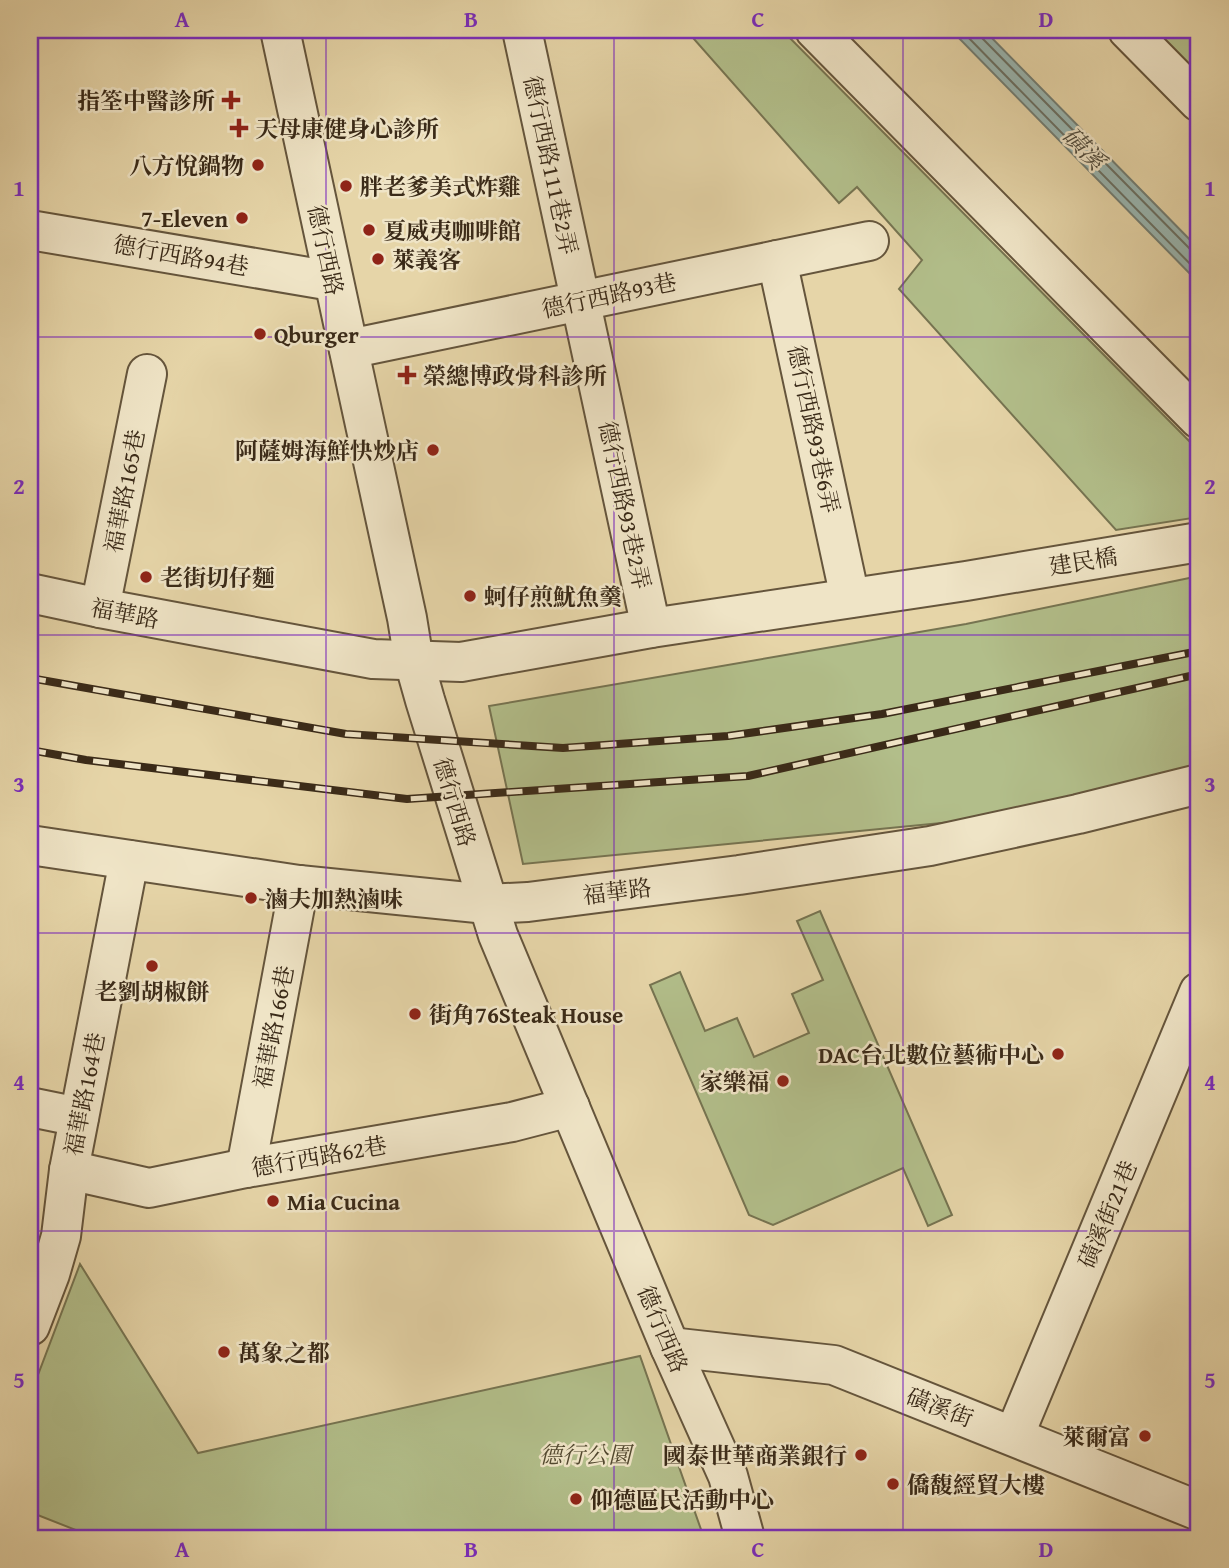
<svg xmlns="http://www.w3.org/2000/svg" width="1229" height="1568" font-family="'Gentium Book Plus','Noto Serif TC',serif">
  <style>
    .green { fill: #b2be8a; stroke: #767451; stroke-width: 2 }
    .water { fill: #99b6b1; stroke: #737e74; stroke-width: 2 }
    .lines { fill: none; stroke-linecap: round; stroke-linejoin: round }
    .shore { stroke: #6a7064; stroke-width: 2 }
    .minor-casing { stroke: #65553c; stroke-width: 42 }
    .tertiary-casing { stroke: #65553c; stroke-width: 42 }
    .minor { stroke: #efe4c6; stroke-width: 38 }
    .tertiary { stroke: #efe4c6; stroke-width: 38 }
    .rail-casing { stroke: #3a2a18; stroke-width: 8 }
    .rail { stroke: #efe4c6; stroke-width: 5; stroke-dasharray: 16; stroke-linecap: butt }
    .grid { fill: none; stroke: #7b2cbf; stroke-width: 2; stroke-opacity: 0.55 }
    .poi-dot { fill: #8f2418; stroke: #efe4c6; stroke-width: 2.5 }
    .labels { text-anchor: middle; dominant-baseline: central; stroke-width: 5; stroke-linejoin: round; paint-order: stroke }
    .poi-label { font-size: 23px; font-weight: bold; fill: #3a2a18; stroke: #efe4c6; text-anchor: start }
    .street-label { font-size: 23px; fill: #3a2a18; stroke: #efe4c6 }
    .park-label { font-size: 23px; font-style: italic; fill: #52482f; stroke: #efe4c6 }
    .water-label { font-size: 24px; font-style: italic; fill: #524d3e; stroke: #efe4c6 }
    .neatline { fill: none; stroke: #7b2cbf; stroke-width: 2.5 }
    .grid-label { font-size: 23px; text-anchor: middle; font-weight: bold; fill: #7b2cbf }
  </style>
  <rect width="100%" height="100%" fill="#e6d5a8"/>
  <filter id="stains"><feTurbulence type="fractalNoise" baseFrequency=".00286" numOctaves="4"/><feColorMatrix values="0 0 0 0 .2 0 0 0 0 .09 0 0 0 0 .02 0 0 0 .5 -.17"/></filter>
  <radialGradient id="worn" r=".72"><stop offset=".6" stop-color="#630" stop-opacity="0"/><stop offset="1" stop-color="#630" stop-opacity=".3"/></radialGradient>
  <g class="green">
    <polygon points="686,30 782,30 1199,451 1199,517 1116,530 899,289 922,260 857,187 839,203"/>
    <polygon points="1150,30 1199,30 1199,80"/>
    <polygon points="1199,576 1199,767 1013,816 523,864 489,706 966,624"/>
    <polygon points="820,911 952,1215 928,1226 903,1168 773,1225 749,1215 650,985 680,972 705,1031 737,1018 754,1057 809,1033 792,994 823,980 797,921"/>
    <polygon points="80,1264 198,1453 640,1356 704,1538 96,1538 30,1512 30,1396"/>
  </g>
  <polygon class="water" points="951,30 984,30 1199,249 1199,283"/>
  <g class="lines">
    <g class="shore">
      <polyline points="961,30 1199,273"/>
      <polyline points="979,30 982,38 1191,250 1199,253"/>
    </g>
    <g class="minor-casing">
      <g id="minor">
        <polyline points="522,30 651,628"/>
        <polyline points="815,30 1199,419"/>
        <polyline points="1128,30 1199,102"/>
        <polyline points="30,230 332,281"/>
        <polyline points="777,260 850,598"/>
        <polyline points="349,349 869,241"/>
        <polyline points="100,608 147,374"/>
        <polyline points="30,1107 79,1117"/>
        <polyline points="246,1168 299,885"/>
        <polyline points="69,1170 149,1188 246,1168 512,1122 570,1107"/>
        <polyline points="30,1326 50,1274 61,1236 69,1170 129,860"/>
        <polyline points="670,1347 834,1365 1199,1511"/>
        <polyline points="1014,1436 1199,992"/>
      </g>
    </g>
    <g class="tertiary-casing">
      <g id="tertiary">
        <path d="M280,30C321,226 365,422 407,618L414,661L425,700L498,935L670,1347L728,1476L745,1538"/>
        <polyline points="30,593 100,608 373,659 461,662 651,628 966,581 1199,542"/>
        <polyline points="30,845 299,885 487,904 528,902 739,875 930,846 1078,814 1199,784"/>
      </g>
    </g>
    <use href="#minor" class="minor"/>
    <use href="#tertiary" class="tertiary"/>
    <g class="rail-casing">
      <g id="rail">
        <polyline points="30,678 346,734 563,748 728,736 882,714 1199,651"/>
        <polyline points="30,750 86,760 407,799 748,776 1199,674"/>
      </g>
    </g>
    <use href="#rail" class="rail"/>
  </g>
  <path class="grid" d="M326,30V1538M614,30V1538M903,30V1538M30,337H1199M30,635H1199M30,933H1199M30,1231H1199"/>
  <g class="poi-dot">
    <path d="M227.5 89.5h7v7h7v7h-7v7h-7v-7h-7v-7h7z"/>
    <path d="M235.5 117.5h7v7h7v7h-7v7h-7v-7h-7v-7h7z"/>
    <circle cx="258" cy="165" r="7"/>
    <circle cx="346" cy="186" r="7"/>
    <circle cx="242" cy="218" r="7"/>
    <circle cx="369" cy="230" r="7"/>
    <circle cx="378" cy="259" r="7"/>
    <circle cx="260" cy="334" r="7"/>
    <path d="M403.5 364.5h7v7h7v7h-7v7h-7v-7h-7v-7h7z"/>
    <circle cx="433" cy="450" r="7"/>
    <circle cx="146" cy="577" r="7"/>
    <circle cx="470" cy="596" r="7"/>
    <circle cx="251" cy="898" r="7"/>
    <circle cx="152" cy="966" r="7"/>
    <circle cx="415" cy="1014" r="7"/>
    <circle cx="1058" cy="1054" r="7"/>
    <circle cx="783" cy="1081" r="7"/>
    <circle cx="273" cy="1201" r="7"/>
    <circle cx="224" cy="1352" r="7"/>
    <circle cx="1145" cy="1436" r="7"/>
    <circle cx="861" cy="1455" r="7"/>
    <circle cx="893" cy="1484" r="7"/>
    <circle cx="576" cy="1499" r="7"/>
  </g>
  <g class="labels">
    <g class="poi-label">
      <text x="215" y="100" text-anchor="end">指筌中醫診所</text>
      <text x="255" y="128">天母康健身心診所</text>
      <text x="244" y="165" text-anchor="end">八方悅鍋物</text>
      <text x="360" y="186">胖老爹美式炸雞</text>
      <text x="228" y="218" text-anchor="end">7-Eleven</text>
      <text x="383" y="230">夏威夷咖啡館</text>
      <text x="392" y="259">萊義客</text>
      <text x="274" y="334">Qburger</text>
      <text x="423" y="375">榮總博政骨科診所</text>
      <text x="419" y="450" text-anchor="end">阿薩姆海鮮快炒店</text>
      <text x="160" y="577">老街切仔麵</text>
      <text x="484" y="596">蚵仔煎魷魚羹</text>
      <text x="265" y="898">滷夫加熱滷味</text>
      <text x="152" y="991" text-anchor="middle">老劉胡椒餅</text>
      <text x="429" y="1014">街角76Steak House</text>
      <text x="1044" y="1054" text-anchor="end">DAC台北數位藝術中心</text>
      <text x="769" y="1081" text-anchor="end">家樂福</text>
      <text x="287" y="1201">Mia Cucina</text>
      <text x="238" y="1352">萬象之都</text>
      <text x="1131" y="1436" text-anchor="end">萊爾富</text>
      <text x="847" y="1455" text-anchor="end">國泰世華商業銀行</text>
      <text x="907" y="1484">僑馥經貿大樓</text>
      <text x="590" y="1499">仰德區民活動中心</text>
    </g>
    <g class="street-label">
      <text transform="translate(551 165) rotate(78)">德行西路111巷2弄</text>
      <text transform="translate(326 250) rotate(78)">德行西路</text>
      <text transform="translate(181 255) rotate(10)">德行西路94巷</text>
      <text transform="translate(609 295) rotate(-12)">德行西路93巷</text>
      <text transform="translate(814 429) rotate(78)">德行西路93巷6弄</text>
      <text transform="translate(124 491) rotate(-79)">福華路165巷</text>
      <text transform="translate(625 505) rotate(78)">德行西路93巷2弄</text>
      <text transform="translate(1083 561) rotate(-9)">建民橋</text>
      <text transform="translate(125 613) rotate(11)">福華路</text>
      <text transform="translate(455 802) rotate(73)">德行西路</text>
      <text transform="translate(617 891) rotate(-7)">福華路</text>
      <text transform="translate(273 1027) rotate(-79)">福華路166巷</text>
      <text transform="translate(84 1094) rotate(-79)">福華路164巷</text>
      <text transform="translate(319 1156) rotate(-10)">德行西路62巷</text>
      <text transform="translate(1107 1214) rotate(-67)">磺溪街21巷</text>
      <text transform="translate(663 1329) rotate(67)">德行西路</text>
      <text transform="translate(940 1407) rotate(21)">磺溪街</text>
    </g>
    <g class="park-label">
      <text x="585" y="1454">德行公園</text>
    </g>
    <g class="water-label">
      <text transform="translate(1084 148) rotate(46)">磺溪</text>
    </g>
  </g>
  <rect width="1229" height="1568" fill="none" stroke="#e6d5a8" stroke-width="77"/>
  <rect x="38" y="38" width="1152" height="1492" class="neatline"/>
  <g class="grid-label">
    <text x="182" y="27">A</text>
    <text x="471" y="27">B</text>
    <text x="758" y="27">C</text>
    <text x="1046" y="27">D</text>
    <text x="19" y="196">1</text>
    <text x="1210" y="196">1</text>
    <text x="19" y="494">2</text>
    <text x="1210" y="494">2</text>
    <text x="19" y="792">3</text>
    <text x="1210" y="792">3</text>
    <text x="19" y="1090">4</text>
    <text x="1210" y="1090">4</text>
    <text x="19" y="1388">5</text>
    <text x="1210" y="1388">5</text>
    <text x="182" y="1557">A</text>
    <text x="471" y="1557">B</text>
    <text x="758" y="1557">C</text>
    <text x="1046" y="1557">D</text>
  </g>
  <rect width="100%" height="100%" filter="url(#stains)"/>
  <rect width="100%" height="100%" fill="url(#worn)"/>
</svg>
